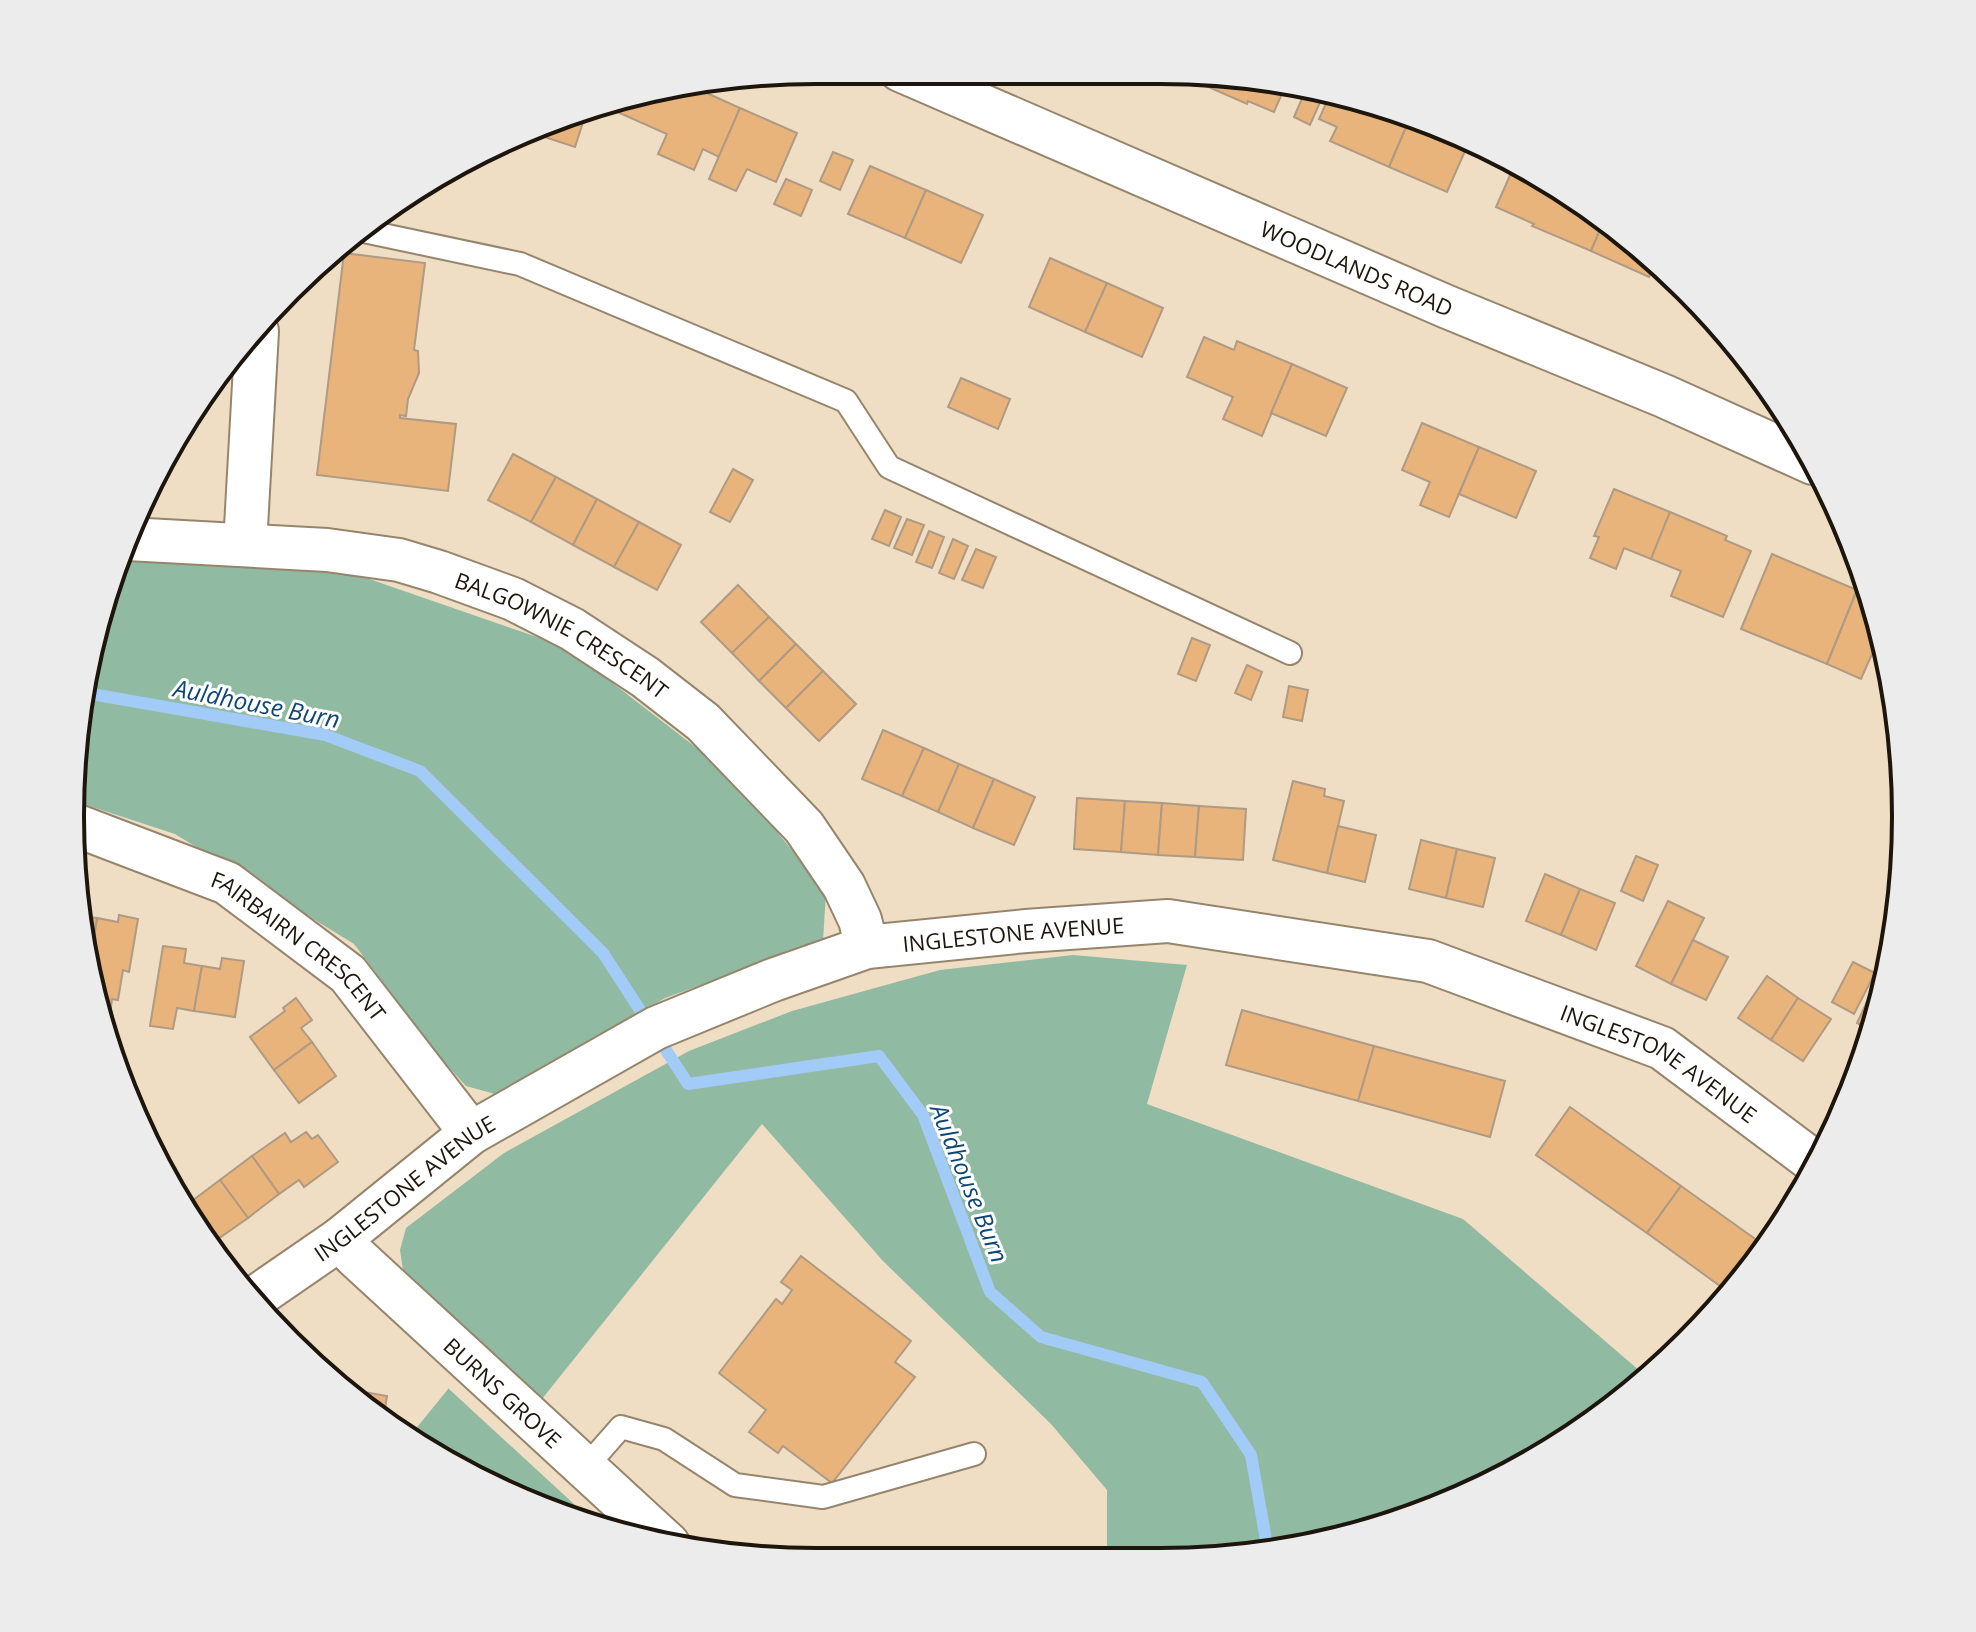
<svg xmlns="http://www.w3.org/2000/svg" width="1976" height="1632" font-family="'Open Sans',sans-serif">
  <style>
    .green { fill: #91baa2 }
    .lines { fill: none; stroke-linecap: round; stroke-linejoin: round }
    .stream { stroke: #a2cbf7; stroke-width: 12 }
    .building { fill: #e8b47c; stroke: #af9a84; stroke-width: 2 }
    .lane-casing { stroke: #96856d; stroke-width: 26 }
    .street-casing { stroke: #96856d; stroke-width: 46 }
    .lane { stroke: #fff; stroke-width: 22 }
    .street { stroke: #fff; stroke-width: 42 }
    .labels { text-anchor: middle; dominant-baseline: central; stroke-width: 6; stroke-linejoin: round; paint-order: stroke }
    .street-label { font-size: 22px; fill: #1d160d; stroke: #fff }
    .water-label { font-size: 24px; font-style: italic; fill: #0e4676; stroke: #fff }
    .rim { fill: none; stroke: #1d160d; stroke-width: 4 }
  </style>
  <rect width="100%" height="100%" fill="#f0dec4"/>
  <g class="green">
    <polygon points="120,555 352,573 566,647 729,773 826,892 823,941 665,998 502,1096 466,1086 444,1062 354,944 175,834 74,801 72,767 110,576"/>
    <polygon points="1073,955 1187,965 1147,1104 1463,1219 1647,1377 1614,1408 1490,1485 1353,1537 1208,1560 1107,1560 1107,1490 1051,1424 883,1261 762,1124 534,1409 404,1277 400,1250 406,1228 504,1153 689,1051 792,1011 940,970"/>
    <polygon points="449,1388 449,1389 600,1528 486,1485 409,1437"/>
  </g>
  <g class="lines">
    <polyline class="stream" points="86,693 325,735 420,771 603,953 688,1084 879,1056 923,1115 990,1292 1041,1337 1202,1382 1251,1455 1268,1551"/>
  </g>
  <g class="building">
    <polygon points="1191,72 1209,72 1284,89 1274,112 1248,101 1247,104 1188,78"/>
    <polygon points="691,86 740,108 719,157 703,149 694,170 658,154 667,134 615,111 621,96 623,95"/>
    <polygon points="1304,94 1322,98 1310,125 1294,117"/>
    <polygon points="1328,99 1410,118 1389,167 1330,141 1337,127 1319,119"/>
    <polygon points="740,108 797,133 776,182 747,169 736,191 709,179"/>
    <polygon points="587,110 575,147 532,133"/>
    <polygon points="1410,118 1469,142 1447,192 1389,167"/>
    <polygon points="833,152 853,160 840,190 820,181"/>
    <polygon points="1515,164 1574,195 1604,220 1591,251 1532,226 1534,224 1496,207"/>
    <polygon points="870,166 926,190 905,238 848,214"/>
    <polygon points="786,179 812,190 801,216 774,204"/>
    <polygon points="926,190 983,215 961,263 905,238"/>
    <polygon points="1604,220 1656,262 1649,277 1591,251"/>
    <polygon points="344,253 425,263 414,350 418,351 419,373 408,399 406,416 400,415 400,418 456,424 448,491 317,475"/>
    <polygon points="1050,258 1107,283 1085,332 1029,307"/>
    <polygon points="1107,283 1163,308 1142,357 1085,332"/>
    <polygon points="1204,337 1234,350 1237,341 1292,364 1262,436 1223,419 1233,397 1187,377"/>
    <polygon points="1292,364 1347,388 1326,436 1271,413"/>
    <polygon points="961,378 1010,399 998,429 948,407"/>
    <polygon points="1422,423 1479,447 1449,517 1420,505 1430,482 1402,470"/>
    <polygon points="1479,447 1536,471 1516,518 1459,494"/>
    <polygon points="513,454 556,477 531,522 488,500"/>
    <polygon points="733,469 753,480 730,522 710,512"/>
    <polygon points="556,477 597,499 573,545 531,522"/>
    <polygon points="1614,489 1670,512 1651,559 1624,548 1616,569 1590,558 1599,537 1594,536"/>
    <polygon points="597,499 639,522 614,567 573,545"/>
    <polygon points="885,510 901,517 889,546 872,539"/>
    <polygon points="1670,512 1727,536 1725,540 1751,551 1723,617 1671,596 1681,571 1651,559"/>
    <polygon points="907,519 924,525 912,555 894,548"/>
    <polygon points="639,522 681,545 657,590 614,567"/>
    <polygon points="929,531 944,537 932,568 916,562"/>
    <polygon points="953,539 968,546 954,579 939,573"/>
    <polygon points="976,549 996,557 983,588 962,580"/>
    <polygon points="1772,554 1857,590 1827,664 1741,629"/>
    <polygon points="738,585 769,617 732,653 701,622"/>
    <polygon points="1857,590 1870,595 1881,623 1887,660 1872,654 1861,679 1827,664"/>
    <polygon points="769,617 796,644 759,681 732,653"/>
    <polygon points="1192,638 1210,645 1196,681 1178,674"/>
    <polygon points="796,644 823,671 786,708 759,681"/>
    <polygon points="1247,665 1262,672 1251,700 1235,693"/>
    <polygon points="823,671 856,704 819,741 786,708"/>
    <polygon points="1289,686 1308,690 1302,721 1283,717"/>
    <polygon points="883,730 924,748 902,796 862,779"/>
    <polygon points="924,748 959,764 938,812 902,796"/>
    <polygon points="959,764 994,779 973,828 938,812"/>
    <polygon points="994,779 1035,797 1014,845 973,828"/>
    <polygon points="1293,781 1325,789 1324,796 1344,801 1327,873 1273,860"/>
    <polygon points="1077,798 1125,801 1121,852 1074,849"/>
    <polygon points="1125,801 1162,803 1158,855 1121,852"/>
    <polygon points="1162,803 1199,806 1195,857 1158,855"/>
    <polygon points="1199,806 1246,809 1243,860 1195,857"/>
    <polygon points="1338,826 1376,835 1365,882 1327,873"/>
    <polygon points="1421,840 1457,849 1446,898 1409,889"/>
    <polygon points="1457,849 1495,858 1483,907 1446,898"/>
    <polygon points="1636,856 1658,865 1643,901 1621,891"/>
    <polygon points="1545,874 1580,889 1561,935 1526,921"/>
    <polygon points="1580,889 1615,903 1596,950 1561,935"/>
    <polygon points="1668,901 1704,918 1671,984 1636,966"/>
    <polygon points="119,915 138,919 129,972 123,970 118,1000 112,999 110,1015 102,1013 88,973 97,918 118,922"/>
    <polygon points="81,916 97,918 89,965 85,964 84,961"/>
    <polygon points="1693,940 1728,957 1706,1000 1671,984"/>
    <polygon points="163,946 186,949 184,963 202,966 194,1011 177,1008 173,1029 150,1026"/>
    <polygon points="222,958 244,961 235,1017 194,1011 202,966 220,969"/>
    <polygon points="1853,962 1875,973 1854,1014 1832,1002"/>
    <polygon points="1767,976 1798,998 1771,1040 1738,1018"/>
    <polygon points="1872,991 1880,996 1872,1031 1857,1023"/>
    <polygon points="296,998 312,1020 301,1028 312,1042 274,1070 250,1037 285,1011 283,1008"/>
    <polygon points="1798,998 1831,1019 1803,1061 1771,1040"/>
    <polygon points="1242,1010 1374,1046 1358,1101 1226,1065"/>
    <polygon points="312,1042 336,1076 299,1103 274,1070"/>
    <polygon points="1374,1046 1505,1081 1490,1137 1358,1101"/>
    <polygon points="1868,1048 1866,1056 1849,1094 1845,1091"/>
    <polygon points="1570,1107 1681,1186 1647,1233 1536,1155"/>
    <polygon points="306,1132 312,1139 318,1135 338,1162 304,1187 299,1180 279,1194 252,1156 285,1133 291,1142"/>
    <polygon points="252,1156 279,1194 248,1218 220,1180"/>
    <polygon points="220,1180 248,1218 215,1241 188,1204"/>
    <polygon points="1681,1186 1765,1246 1731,1294 1647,1233"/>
    <polygon points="188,1204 215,1241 209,1246 185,1206"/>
    <polygon points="801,1256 911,1341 895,1362 915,1377 832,1483 783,1446 778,1453 749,1432 766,1410 719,1373 776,1299 782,1304 792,1290 781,1282"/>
    <polygon points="347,1389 387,1396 383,1421 362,1408 346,1392"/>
  </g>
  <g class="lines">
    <g class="lane-casing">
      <g id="lane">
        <polyline points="359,230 520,264 846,401 889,467 1290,653"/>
        <polyline points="585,1468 621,1427 664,1439 735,1485 823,1497 974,1454"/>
      </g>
    </g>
    <g class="street-casing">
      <g id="street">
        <path id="s1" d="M900,70L1445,306L1664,396L1813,463"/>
        <path id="s2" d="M128,539L327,550L399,560L439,572L513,599L572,629L645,677L703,722L804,827L844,886L860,920L867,947"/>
        <polyline points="245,545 257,331"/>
        <path id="s3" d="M75,825L227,883L348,974L471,1133"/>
        <path id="s4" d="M340,1239L354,1255L668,1544"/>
        <path id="s5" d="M253,1299L340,1239L471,1133L656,1028L773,980L867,947L1026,931L1168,921L1428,961L1662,1048L1817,1164"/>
      </g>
    </g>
    <use href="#lane" class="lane"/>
    <use href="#street" class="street"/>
  </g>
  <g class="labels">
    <g class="street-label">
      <text stroke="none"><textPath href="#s1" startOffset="498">WOODLANDS ROAD</textPath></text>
      <text stroke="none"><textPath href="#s2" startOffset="452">BALGOWNIE CRESCENT</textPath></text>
      <text stroke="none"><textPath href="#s5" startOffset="860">INGLESTONE AVENUE</textPath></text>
      <text stroke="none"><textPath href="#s3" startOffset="258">FAIRBAIRN CRESCENT</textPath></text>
      <text stroke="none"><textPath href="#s5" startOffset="1532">INGLESTONE AVENUE</textPath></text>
      <text stroke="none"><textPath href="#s5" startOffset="188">INGLESTONE AVENUE</textPath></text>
      <text stroke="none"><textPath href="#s4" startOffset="224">BURNS GROVE</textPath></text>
    </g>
    <g class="water-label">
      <text transform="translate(257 703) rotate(11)">Auldhouse Burn</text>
      <text transform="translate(970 1183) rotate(68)">Auldhouse Burn</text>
    </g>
  </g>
  <path d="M0 0H1976V1632H0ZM816 84H1160A732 732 0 0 1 1892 816V816A732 732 0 0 1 1160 1548H816A732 732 0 0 1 84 816V816A732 732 0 0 1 816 84Z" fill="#edecec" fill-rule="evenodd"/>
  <path class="rim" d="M816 84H1160A732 732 0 0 1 1892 816V816A732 732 0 0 1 1160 1548H816A732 732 0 0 1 84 816V816A732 732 0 0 1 816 84Z"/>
</svg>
